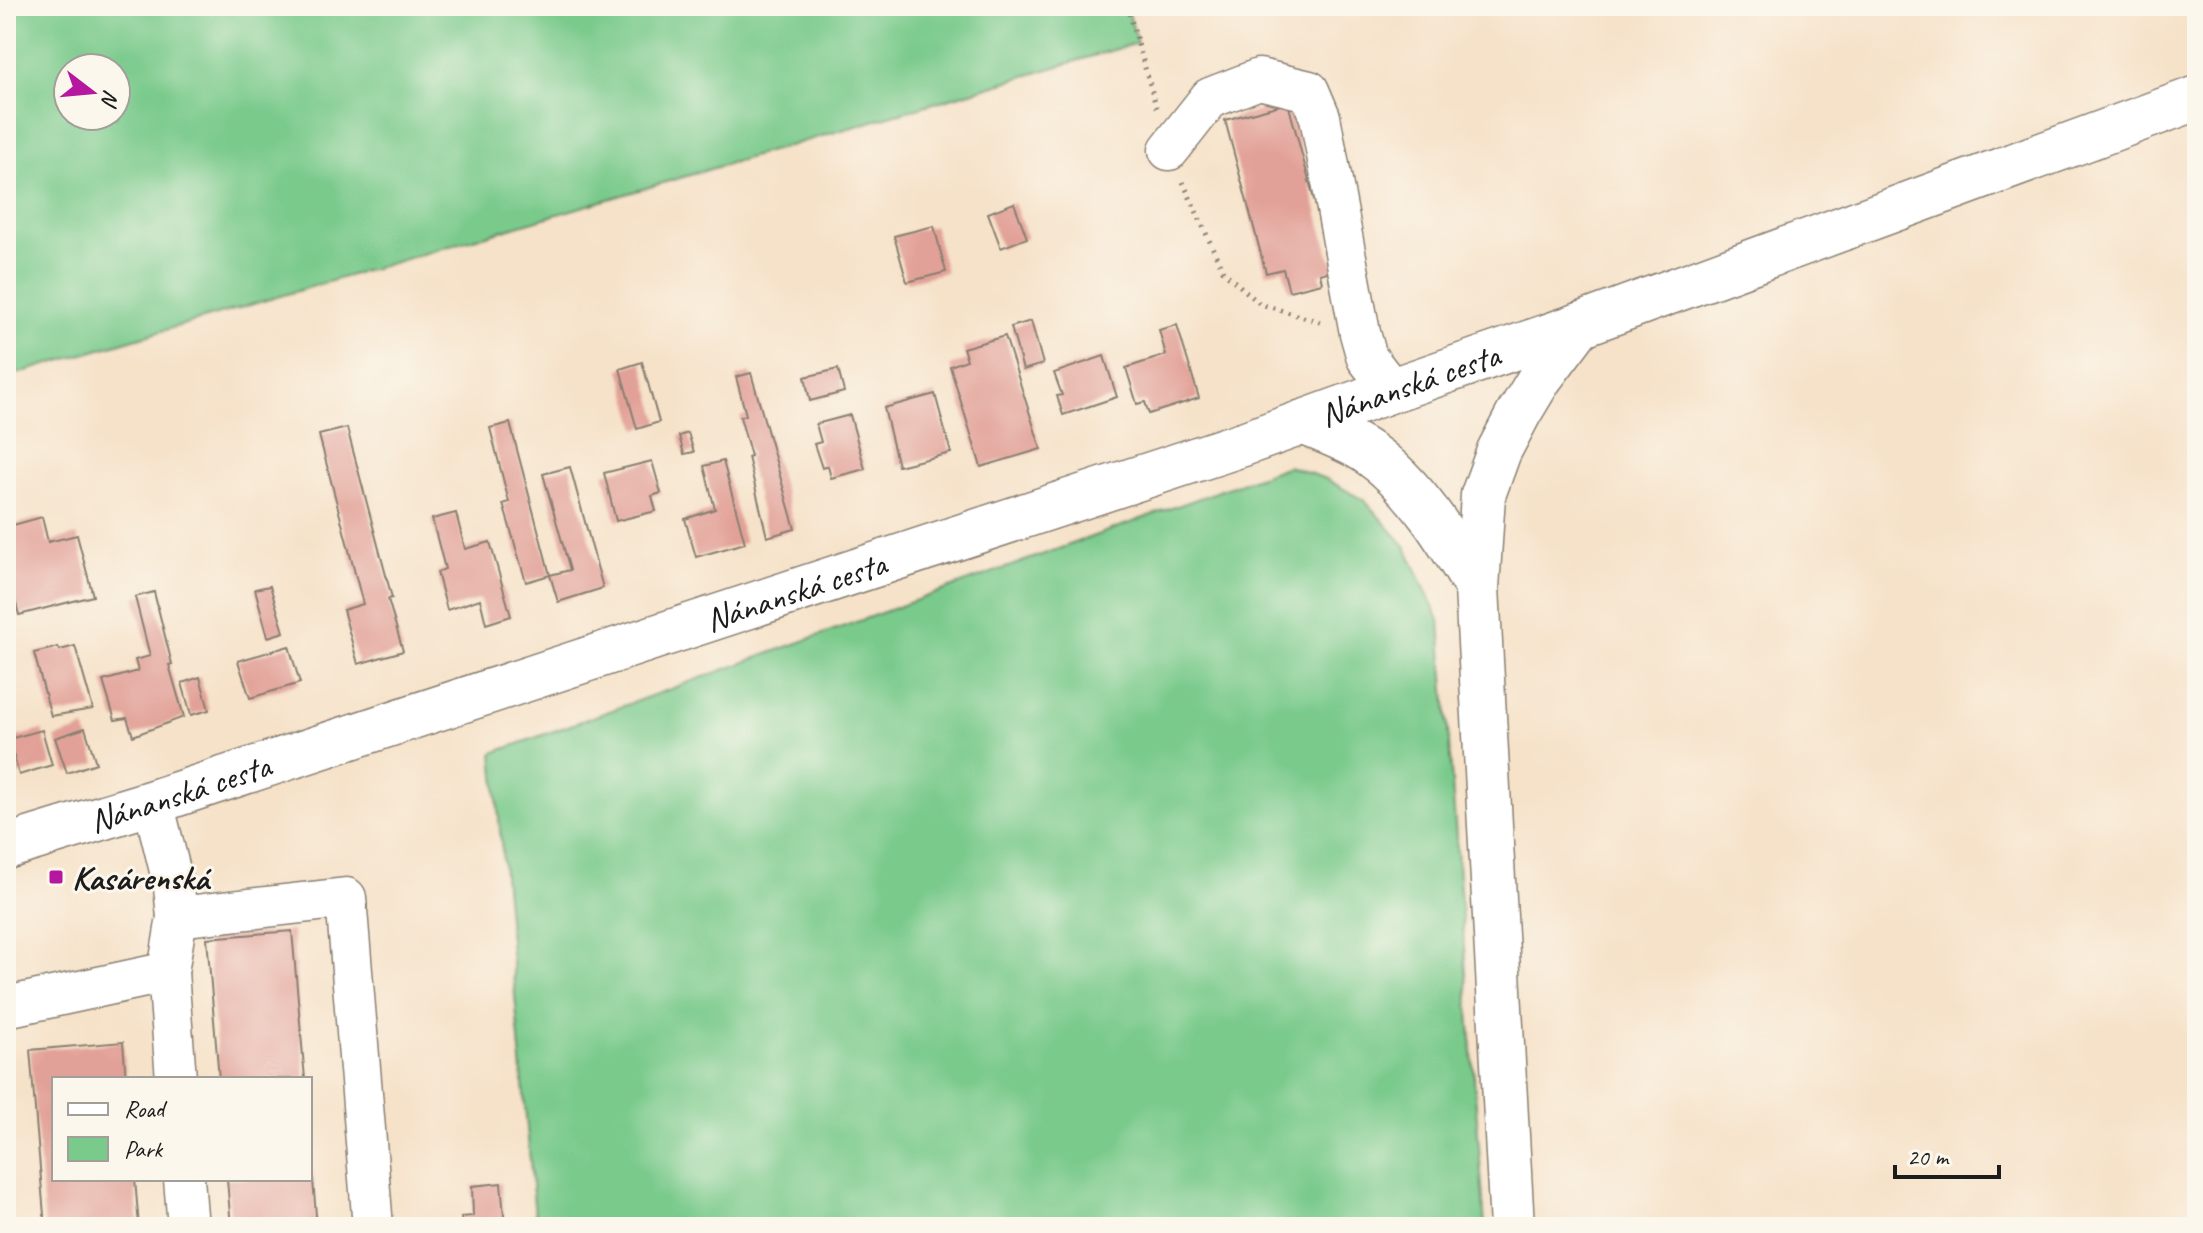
<svg xmlns="http://www.w3.org/2000/svg" width="2203" height="1233" font-family="Caveat,sans-serif">
  <style>
    .green { fill: #7aca8c; stroke: #4b7354; stroke-width: 2; fill-rule: evenodd }
    .building { fill: #e2a198 }
    .lines { fill: none; stroke-linecap: round; stroke-linejoin: round }
    .minor-casing { stroke: #897f72; stroke-width: 43 }
    .major-casing { stroke: #897f72; stroke-width: 47 }
    .path { stroke: #897f72; stroke-width: 5; stroke-dasharray: 2 6; stroke-linecap: butt }
    .minor { stroke: #fff; stroke-width: 40 }
    .major { stroke: #fff; stroke-width: 44 }
    .poi-dot { fill: #b5179e; stroke: #fbf7ec; stroke-width: 3 }
    .labels { text-anchor: middle; dominant-baseline: central; stroke-width: 6; stroke-linejoin: round; paint-order: stroke }
    .street-label { font-size: 34px; fill: #1c1c1c; stroke: #fbf7ec }
    .poi-label { font-size: 34px; font-weight: bold; fill: #1c1c1c; stroke: #fbf7ec; text-anchor: start }
  </style>
  <rect width="100%" height="100%" fill="#fbf7ec"/>
  <filter id="ink" filterUnits="userSpaceOnUse"><feTurbulence type="fractalNoise" baseFrequency=".0125" numOctaves="2"/><feDisplacementMap in="SourceGraphic" scale="16" xChannelSelector="R" yChannelSelector="G"/><feConvolveMatrix kernelMatrix="1 2 1 2 8 2 1 2 1" color-interpolation-filters="sRGB"/></filter>
  <filter id="wash" filterUnits="userSpaceOnUse"><feTurbulence type="fractalNoise" baseFrequency=".006" numOctaves="4" result="noise"/><feDisplacementMap in="SourceGraphic" scale="32" xChannelSelector="R" yChannelSelector="G"/><feGaussianBlur stdDeviation="1.8" result="paint"/><feColorMatrix in="noise" values="0 0 0 0 0 0 0 0 0 0 0 0 0 0 0 0 0 1.4 0 .05"/><feComposite in="paint" operator="in"/></filter>
  <g filter="url(#wash)">
    <rect width="100%" height="100%" fill="#f6e2c9"/>
    <g class="green">
      <path d="M6,6H1127L1137,43L6,377ZM68,68H116V116H68Z"/>
      <polygon points="1288,466 1326,479 1365,501 1406,547 1440,622 1485,1227 536,1227 493,753"/>
    </g>
    <g id="blocks">
      <g class="building">
        <polygon points="1288,103 1329,255 1338,269 1320,274 1322,283 1289,291 1283,269 1266,273 1225,120"/>
        <polygon points="1014,203 1027,238 1001,248 988,213"/>
        <polygon points="934,226 946,272 907,282 894,236"/>
        <polygon points="1031,321 1043,364 1023,370 1011,327"/>
        <polygon points="1177,325 1199,398 1149,414 1145,402 1137,404 1126,368 1166,355 1159,330"/>
        <polygon points="1005,336 1041,449 981,467 950,366 967,360 963,348"/>
        <polygon points="1104,356 1117,397 1063,415 1057,396 1062,395 1054,373"/>
        <polygon points="642,362 659,422 637,429 620,369"/>
        <polygon points="838,369 844,392 810,401 805,377"/>
        <polygon points="751,373 795,529 767,537 748,457 751,456 740,417 746,415 736,377"/>
        <polygon points="935,394 951,453 898,466 884,408"/>
        <polygon points="850,415 865,469 831,478 828,466 822,468 814,444 821,442 816,424"/>
        <polygon points="510,423 550,575 526,582 503,504 509,502 490,428"/>
        <polygon points="347,428 392,598 388,599 403,651 358,664 343,610 363,604 319,435"/>
        <polygon points="688,433 694,452 684,454 679,436"/>
        <polygon points="652,461 661,493 652,496 656,511 616,521 604,473"/>
        <polygon points="723,461 745,543 696,557 685,519 715,509 704,466"/>
        <polygon points="570,467 603,588 558,602 550,575 570,570 543,474"/>
        <polygon points="456,513 465,549 490,542 511,616 486,624 480,599 447,610 437,572 445,569 432,519"/>
        <polygon points="42,517 48,542 77,535 93,596 19,615 6,566 6,527"/>
        <polygon points="270,586 284,632 268,637 255,589"/>
        <polygon points="154,592 172,664 169,665 184,717 133,736 127,718 115,720 103,681 138,671 135,660 150,656 135,597"/>
        <polygon points="6,625 13,649 6,651"/>
        <polygon points="75,646 93,709 51,716 34,653 58,647 60,650"/>
        <polygon points="289,646 300,683 250,698 238,661"/>
        <polygon points="200,677 209,710 191,715 182,683"/>
        <polygon points="85,728 96,763 67,773 55,738"/>
        <polygon points="42,730 52,765 19,775 9,739"/>
        <polygon points="292,931 305,1079 219,1079 207,938"/>
        <polygon points="123,1042 126,1079 54,1079 54,1179 135,1179 139,1227 45,1227 30,1050"/>
        <polygon points="310,1168 312,1168 317,1227 231,1227 227,1179 310,1179"/>
        <polygon points="501,1183 505,1227 462,1227 461,1217 473,1216 472,1186"/>
      </g>
    </g>
  </g>
  <g filter="url(#ink)">
    <use href="#blocks" fill-opacity="0" stroke="#897f72" stroke-width="2"/>
    <g class="lines">
      <g class="minor-casing">
        <g id="minor">
          <polyline points="1169,150 1210,98 1259,79 1309,91 1320,117 1360,333 1367,358 1392,390"/>
          <polyline points="153,802 174,887 177,917 168,972 176,1079"/>
          <polyline points="177,917 346,898 373,1227"/>
          <polyline points="6,1007 168,972"/>
          <polyline points="184,1179 188,1227"/>
        </g>
      </g>
      <g class="major-casing">
        <g id="major">
          <path d="M1303,422C1325,432 1351,440 1370,454C1415,485 1449,541 1477,588"/>
          <path id="s1" d="M6,847L153,802L1243,444L1392,390L1580,325L2197,98"/>
          <polyline points="1512,1227 1477,588 1483,495 1499,451 1519,413 1540,378 1580,325"/>
        </g>
      </g>
      <g class="path">
        <polyline points="1127,6 1157,109"/>
        <polyline points="1183,182 1223,271 1260,304 1320,322"/>
      </g>
      <use href="#minor" class="minor"/>
      <use href="#major" class="major"/>
    </g>
  </g>
  <rect class="poi-dot" x="48" y="869" width="16" height="16" rx="4"/>
  <g class="labels">
    <g class="street-label">
      <text stroke="none"><textPath href="#s1" startOffset="1478">Nánanská cesta</textPath></text>
      <text stroke="none"><textPath href="#s1" startOffset="830">Nánanská cesta</textPath></text>
      <text stroke="none"><textPath href="#s1" startOffset="182">Nánanská cesta</textPath></text>
    </g>
    <g class="poi-label">
      <text x="72" y="877">Kasárenská</text>
    </g>
  </g>
  <rect width="2203" height="1233" fill="none" stroke="#fbf7ec" stroke-width="32"/>
  <rect x="52" y="1077" width="260" height="104" fill="#fbf7ec" stroke="#a29f99" stroke-width="2"/>
  <rect x="68" y="1103" width="40" height="12" fill="#ffffff" stroke="#a29f99" stroke-width="2"/>
  <text x="124" y="1117" font-size="24" fill="#1c1c1c">Road</text>
  <rect x="68" y="1137" width="40" height="24" fill="#7aca8c" stroke="#a29f99" stroke-width="2"/>
  <text x="124" y="1157" font-size="24" fill="#1c1c1c">Park</text>
  <g transform="translate(92 92) rotate(106)"><circle r="38" fill="#fbf7ec" stroke="#a29f99" stroke-width="2"/>
  <path d="M0-6L14 30L0 20L-14 30Z" fill="#b5179e"/>
  <text y="-12" font-size="22" font-weight="bold" text-anchor="middle" fill="#1c1c1c">N</text>
  </g>
  <path d="M1895 1165v12h104v-12" fill="none" stroke="#1c1c1c" stroke-width="4"/>
  <text x="1907" y="1165" font-size="24" fill="#1c1c1c" stroke="#fbf7ec" stroke-width="6" paint-order="stroke">20 m</text>
</svg>
